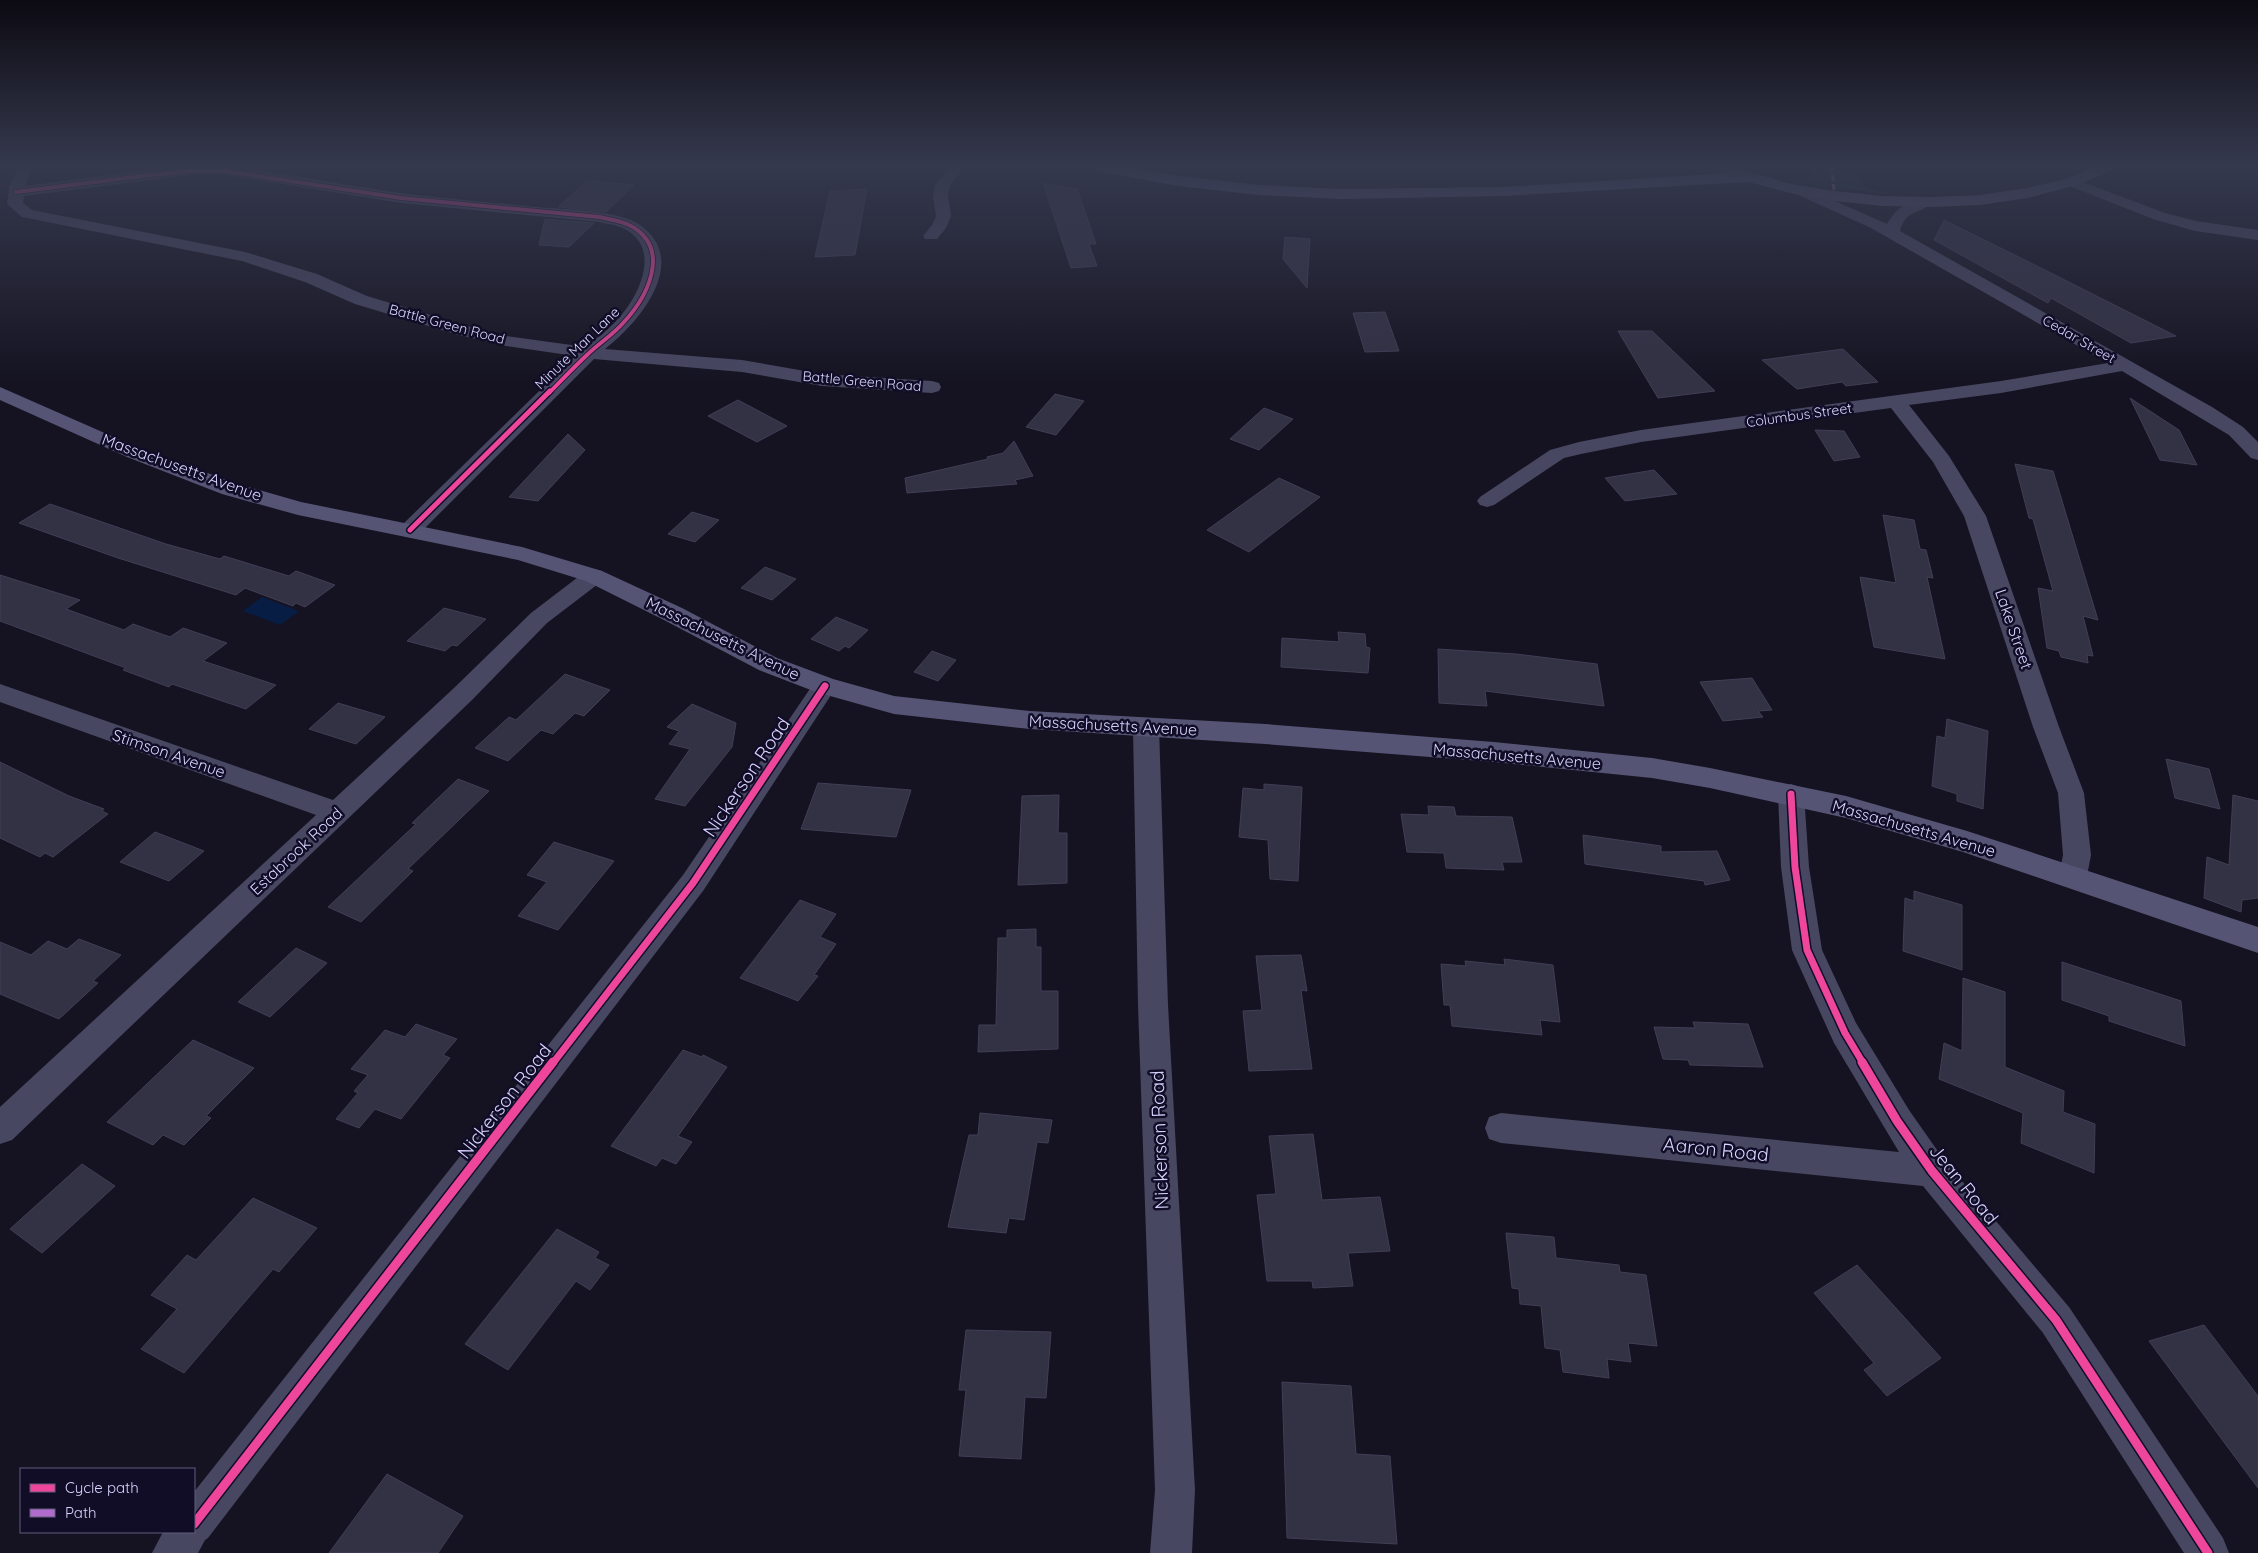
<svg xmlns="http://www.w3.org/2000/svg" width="2258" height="1553" font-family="Quicksand,sans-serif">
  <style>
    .green { fill: #112e2e }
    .water { fill: #071d44 }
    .building { fill: #333144; stroke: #413e56 }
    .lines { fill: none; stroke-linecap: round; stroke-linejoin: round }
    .street { fill: #484762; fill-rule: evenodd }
    .secondary { fill: #565475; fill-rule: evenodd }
    .quiet { stroke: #b06ccc; stroke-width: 3; stroke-dasharray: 6 3; stroke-linecap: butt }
    .cycleway-far3-casing { stroke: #110d27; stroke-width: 5.5 }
    .cycleway-far2-casing { stroke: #110d27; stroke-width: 8 }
    .cycleway-far1-casing { stroke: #110d27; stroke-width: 10 }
    .cycleway-casing { stroke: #110d27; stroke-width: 12 }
    .cycleway-far3 { stroke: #ed469a; stroke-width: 4 }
    .cycleway-far2 { stroke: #ed469a; stroke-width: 5 }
    .cycleway-far1 { stroke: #ed469a; stroke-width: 7 }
    .cycleway { stroke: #ed469a; stroke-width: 9 }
    .labels { text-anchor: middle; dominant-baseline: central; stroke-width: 5; stroke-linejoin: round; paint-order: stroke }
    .far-street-label { font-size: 14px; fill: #d8d4ff; stroke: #110d27 }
    .street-label { font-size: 16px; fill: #d8d4ff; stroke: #110d27 }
    .near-street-label { font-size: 19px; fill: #d8d4ff; stroke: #110d27 }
  </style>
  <rect width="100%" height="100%" fill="#151321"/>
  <path class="green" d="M1811,166H1851C1863,189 1868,190 1893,194L1829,188L1783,180L1799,181L1813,176Z"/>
  <polygon class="water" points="262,597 299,611 280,625 243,611"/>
  <g class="building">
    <polygon points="587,181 591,181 634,185 606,212 558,207"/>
    <polygon points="1043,183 1077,189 1096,244 1089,244 1097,266 1071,268"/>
    <polygon points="867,189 855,255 815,257 830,191"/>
    <polygon points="545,219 594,223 569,247 539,245"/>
    <polygon points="1944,220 2033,264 2176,336 2131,343 2051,298 2048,303 1934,240"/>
    <polygon points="1285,237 1310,239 1307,288 1283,259"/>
    <polygon points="1385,312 1399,351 1365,352 1353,313"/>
    <polygon points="1618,331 1652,331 1715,391 1658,398"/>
    <polygon points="1843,349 1878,382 1846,386 1842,382 1797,389 1762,360"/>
    <polygon points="1055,394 1084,401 1056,435 1026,427"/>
    <polygon points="2130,398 2179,430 2197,465 2160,460"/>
    <polygon points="738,400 787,426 757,442 708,416"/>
    <polygon points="1264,408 1293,419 1259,450 1230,439"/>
    <polygon points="1815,430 1844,431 1860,457 1834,461"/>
    <polygon points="568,434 585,450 538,501 509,497"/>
    <polygon points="1014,441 1033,476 1015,480 1017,484 907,493 905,478 988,459 987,457 1003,453"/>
    <polygon points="2015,464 2053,471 2098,620 2083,616 2093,656 2087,655 2088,663 2061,657 2059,651 2047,648 2038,588 2053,591 2033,519 2029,518"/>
    <polygon points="1654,470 1677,494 1625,501 1605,478"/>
    <polygon points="1279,478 1320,497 1249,552 1207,530"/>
    <polygon points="50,504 166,544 220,559 224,556 289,576 296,571 335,585 305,607 296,603 293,606 245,588 236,595 118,558 19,523"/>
    <polygon points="692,512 719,520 695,542 668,534"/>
    <polygon points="1883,515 1914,520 1920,549 1926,550 1933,578 1927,577 1945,659 1874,647 1860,577 1896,583"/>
    <polygon points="765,567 796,579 772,600 741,588"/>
    <polygon points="0,575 80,600 66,609 124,630 133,624 170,637 183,628 227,643 203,661 276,685 246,709 172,684 169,687 123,670 126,668 0,621"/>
    <polygon points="444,608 486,619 457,646 452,645 445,651 407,641"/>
    <polygon points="836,617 868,630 849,648 845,646 839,651 811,639"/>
    <polygon points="1338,632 1365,634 1366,647 1370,648 1368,673 1281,667 1282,638 1339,642"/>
    <polygon points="1438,649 1516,654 1597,664 1604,706 1485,691 1487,706 1439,703"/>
    <polygon points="932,651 956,660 938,681 914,672"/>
    <polygon points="565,674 610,690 584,716 575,713 553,734 541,730 508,761 475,748 509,717 516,720"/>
    <polygon points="1752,678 1772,710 1758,711 1763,717 1723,721 1700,682"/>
    <polygon points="338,703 385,717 356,744 309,729"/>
    <polygon points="692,704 736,723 732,747 685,806 655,799 690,749 669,744 679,731 667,727"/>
    <polygon points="1947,719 1988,731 1983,809 1957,801 1957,794 1932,786 1937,736 1945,738"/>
    <polygon points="2166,759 2209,769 2220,809 2175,798"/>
    <polygon points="0,762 69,796 104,809 102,811 108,814 53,857 45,853 40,857 0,838"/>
    <polygon points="458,779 489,791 408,869 413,871 361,922 328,907 416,824 412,823"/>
    <polygon points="818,783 911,790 896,837 801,829"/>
    <polygon points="1264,784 1302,787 1298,881 1270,879 1268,840 1239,837 1243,788 1264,790"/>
    <polygon points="1059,795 1058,833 1067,833 1067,883 1018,885 1022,796"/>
    <polygon points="2233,795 2258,801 2258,898 2242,900 2241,912 2204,898 2207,857 2229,865"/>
    <polygon points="1428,806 1454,807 1456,816 1512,817 1522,862 1502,862 1504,870 1446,868 1444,853 1407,852 1401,814 1429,815"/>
    <polygon points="155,832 204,851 169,881 120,862"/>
    <polygon points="1583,835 1661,846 1661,852 1717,851 1730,880 1705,885 1704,881 1585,864"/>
    <polygon points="554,842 614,861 558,930 518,916 547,882 527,875"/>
    <polygon points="1914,891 1962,905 1962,970 1903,951 1905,898 1914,901"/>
    <polygon points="800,900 836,914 820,937 836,944 814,975 818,976 798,1001 740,978"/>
    <polygon points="1036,929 1036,947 1041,947 1041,991 1058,991 1058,1049 978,1052 979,1025 996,1025 998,938 1007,938 1007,930"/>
    <polygon points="79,939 121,955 93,981 98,983 59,1019 0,994 0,942 31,955 48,941 67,949"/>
    <polygon points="296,948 327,963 270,1017 238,1002"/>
    <polygon points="1301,955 1307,991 1301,990 1312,1069 1249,1071 1243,1011 1262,1010 1256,956"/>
    <polygon points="1504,959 1553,965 1560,1022 1540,1020 1542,1035 1452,1026 1450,1005 1444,1005 1441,964 1466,966 1465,961 1505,965"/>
    <polygon points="2062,962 2181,1001 2185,1046 2109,1021 2109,1016 2062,1000"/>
    <polygon points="1963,978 2005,992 2005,1067 2064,1091 2063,1112 2095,1124 2094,1173 2021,1143 2023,1113 1939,1079 1944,1043 1962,1051"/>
    <polygon points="1693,1022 1748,1024 1763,1067 1690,1065 1688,1060 1663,1059 1654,1027 1695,1028"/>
    <polygon points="416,1024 457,1039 443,1055 450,1058 401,1119 375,1109 359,1128 336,1119 358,1093 354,1091 368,1075 351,1069 385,1030 405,1037"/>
    <polygon points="193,1040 254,1068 206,1116 211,1118 184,1145 163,1135 153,1145 107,1122"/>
    <polygon points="683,1050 702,1057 703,1055 727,1067 678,1136 692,1142 676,1164 662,1158 656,1166 611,1146"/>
    <polygon points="980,1113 1052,1120 1048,1143 1037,1142 1024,1220 1009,1218 1006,1233 948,1227 969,1135 978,1135"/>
    <polygon points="1313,1134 1322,1200 1380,1197 1390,1251 1348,1253 1353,1286 1313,1288 1312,1281 1267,1281 1257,1195 1276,1194 1269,1136"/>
    <polygon points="82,1164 115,1186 42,1253 10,1229"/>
    <polygon points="253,1198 317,1228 279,1272 273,1269 184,1373 141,1349 177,1309 151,1295 187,1255 196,1260"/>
    <polygon points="557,1229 599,1252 595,1258 609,1265 590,1290 576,1281 508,1370 465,1344"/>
    <polygon points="1506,1233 1554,1237 1556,1258 1619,1265 1620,1272 1646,1275 1657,1346 1628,1343 1631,1362 1607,1359 1609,1378 1563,1372 1560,1350 1545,1348 1541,1306 1520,1304 1519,1289 1512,1288"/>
    <polygon points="1857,1265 1941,1358 1887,1396 1864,1370 1874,1363 1814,1293"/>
    <polygon points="2204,1325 2258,1396 2258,1488 2149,1341"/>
    <polygon points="966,1330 1051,1332 1046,1398 1025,1397 1021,1459 959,1456 966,1390 959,1390"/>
    <polygon points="1282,1382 1351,1386 1356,1454 1390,1456 1397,1544 1287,1538"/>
    <polygon points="387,1474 463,1516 438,1553 329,1553"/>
  </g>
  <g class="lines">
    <g class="street">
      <path d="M19,166H33L25,186C80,179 135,170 191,167C245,164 313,180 368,188C428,198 489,202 549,208C574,210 620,211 640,225C691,261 639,323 605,349L742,360L822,374L932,381L939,383L941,387L939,391L932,393L822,386L742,372L594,359L418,535L410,537L402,535L399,530L402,525L575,356L506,346L455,334L355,304L305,282L242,261L22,217L7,204L9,187ZM191,175H225L401,203L599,222C607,224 617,225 625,229C662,249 639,296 618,319C609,329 597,338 586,347L506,336L467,326L367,296L317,274L245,252L32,210L23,203L24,196Z"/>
      <polygon points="950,166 965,166 950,185 948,196 951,216 946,228 937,239 925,239 923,236 932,225 936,216 933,196 935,185"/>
      <polygon points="1711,166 1732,166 1754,174 1756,177 1749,181 1713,169"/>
      <polygon points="2072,178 2165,213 2196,221 2258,230 2258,240 2195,231 2153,219 2067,185 2065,182 2067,179"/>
      <path d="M1801,186L1887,224C1895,210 1911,195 1928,200L1931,203C1921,215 1906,208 1900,231L2212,407L2243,427L2258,442V460L2251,458L2229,435L2122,371L2001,393L1909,405L1949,456L1986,516L2059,727L2084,793L2091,855L2087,876L2083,884L2073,887L2063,884L2059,876L2063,855L2058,793L2033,727L1964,516L1933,462L1891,408L1641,442L1581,454L1564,458L1494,505L1487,507L1480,505L1477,501L1480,497L1550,450L1579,442L1641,430L2001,381L2108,363L1871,228L1796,194L1793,191L1796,188Z"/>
      <polygon points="594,569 602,571 605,576 602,581 547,623 472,700 12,1140 0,1144 0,1107 316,815 0,702 0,684 333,800 454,688 531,613 586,571"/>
      <polygon points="825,677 834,680 837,686 703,891 208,1538 205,1540 198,1553 152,1553 163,1532 194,1532 194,1492 683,875 816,680"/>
      <polygon points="1146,718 1155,721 1159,727 1168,1005 1195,1490 1192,1553 1150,1553 1155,1490 1138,1005 1133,727 1137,721"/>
      <polygon points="1791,784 1800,787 1804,794 1809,867 1822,950 1856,1023 1909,1110 1944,1160 2069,1307 2223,1538 2229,1553 2184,1553 2043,1333 1923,1186 1501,1143 1489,1139 1485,1128 1489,1117 1501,1113 1899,1152 1834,1043 1792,950 1781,867 1778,794 1782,787"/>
    </g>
    <g class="secondary">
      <polygon points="1089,166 1123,166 1178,176 1259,185 1340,189 1504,187 1749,172 1791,184 1835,191 1883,196 1931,197 1980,195 2027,188 2066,179 2097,166 2119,166 2116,169 2077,185 2027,198 1980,205 1931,207 1883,206 1835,201 1790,193 1749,182 1504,196 1340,199 1259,195 1178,186 1097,171"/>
      <polygon points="0,387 141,449 238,484 301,502 522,547 602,571 682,608 777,658 833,679 894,696 1030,711 1265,724 1494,742 1652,758 1710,768 1846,796 1967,831 2258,927 2258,953 1963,852 1846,818 1710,788 1652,778 1494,762 1265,744 1030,729 894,714 816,692 759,670 664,620 586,581 518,560 298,515 222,494 127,457 0,400"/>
    </g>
    <polyline class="quiet" points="1832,166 1834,191"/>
    <g class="cycleway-far3-casing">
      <path id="cycleway-far3" d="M16,192L150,175L191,171H225L401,198L600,217C611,220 623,221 633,227C671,251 647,297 624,322C613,335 599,343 587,355C574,367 562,380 549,393"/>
    </g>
    <g class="cycleway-far2-casing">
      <polyline id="cycleway-far2" points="410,530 550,391"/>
    </g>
    <g class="cycleway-far1-casing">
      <g id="cycleway-far1">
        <polyline points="1791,794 1795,867 1807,950 1845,1033 1863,1063"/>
        <polyline points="553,1063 693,883 825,686"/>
      </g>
    </g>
    <g class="cycleway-casing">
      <g id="cycleway">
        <polyline points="1862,1062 1897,1121 1932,1171 2056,1320 2208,1553"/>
        <polyline points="194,1524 553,1062"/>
      </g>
    </g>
    <use href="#cycleway-far3" class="cycleway-far3"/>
    <use href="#cycleway-far2" class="cycleway-far2"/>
    <use href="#cycleway-far1" class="cycleway-far1"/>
    <use href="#cycleway" class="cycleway"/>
  </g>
  <linearGradient id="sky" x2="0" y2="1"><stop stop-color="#0c0a12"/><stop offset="0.43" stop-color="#35394e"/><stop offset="1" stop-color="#35394e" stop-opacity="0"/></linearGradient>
  <rect width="2258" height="384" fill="url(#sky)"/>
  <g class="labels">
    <g class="far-street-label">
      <text transform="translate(447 324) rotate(15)">Battle Green Road</text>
      <text transform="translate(2079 339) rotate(30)">Cedar Street</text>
      <text transform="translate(577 348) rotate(-44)">Minute Man Lane</text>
      <text transform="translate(862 381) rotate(5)">Battle Green Road</text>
      <text transform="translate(1799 415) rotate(-8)">Columbus Street</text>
    </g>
    <g class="street-label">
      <text transform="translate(182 467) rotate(20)">Massachusetts Avenue</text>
      <text transform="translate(2014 629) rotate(71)">Lake Street</text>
      <text transform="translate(723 638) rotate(26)">Massachusetts Avenue</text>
      <text transform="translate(1113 725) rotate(3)">Massachusetts Avenue</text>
      <text transform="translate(169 753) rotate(19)">Stimson Avenue</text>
      <text transform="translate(1517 756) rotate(5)">Massachusetts Avenue</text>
      <text transform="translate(1914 828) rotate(16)">Massachusetts Avenue</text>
      <text transform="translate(296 851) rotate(-43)">Estabrook Road</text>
    </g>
    <g class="near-street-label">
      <text transform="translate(746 777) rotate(-56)">Nickerson Road</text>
      <text transform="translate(504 1101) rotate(-52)">Nickerson Road</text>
      <text transform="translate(1159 1140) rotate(-92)">Nickerson Road</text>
      <text transform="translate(1716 1149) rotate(6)">Aaron Road</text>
      <text transform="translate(1964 1184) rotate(51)">Jean Road</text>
    </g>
  </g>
  <rect x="20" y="1468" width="175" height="65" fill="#110d27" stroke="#615d7d"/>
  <rect x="30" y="1484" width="25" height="8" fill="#ed469a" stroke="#615d7d"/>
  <text x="65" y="1493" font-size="15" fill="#d8d4ff">Cycle path</text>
  <rect x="30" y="1509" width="25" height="8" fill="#b06ccc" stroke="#615d7d"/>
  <text x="65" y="1518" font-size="15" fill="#d8d4ff">Path</text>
</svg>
